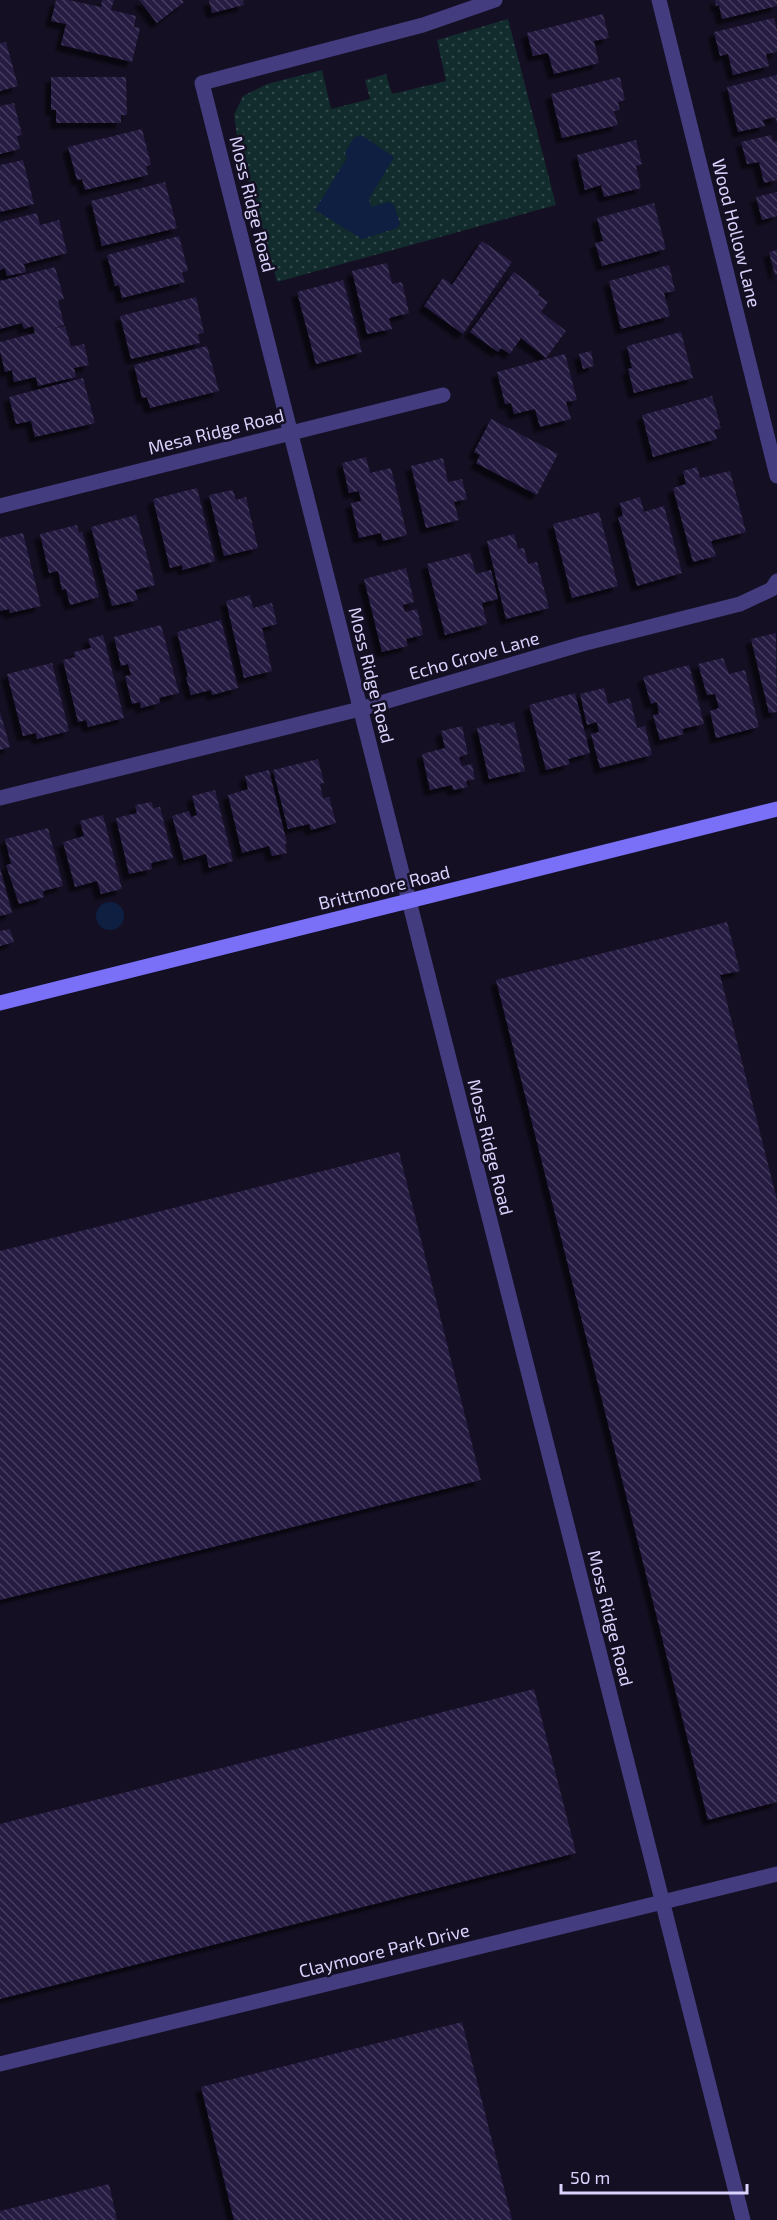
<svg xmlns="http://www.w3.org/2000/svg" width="777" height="2220" font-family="'Exo 2',sans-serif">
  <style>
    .park { fill: url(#park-dots) }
    .water { fill: #0e1f42 }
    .building { fill: url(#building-back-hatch); filter: url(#shadow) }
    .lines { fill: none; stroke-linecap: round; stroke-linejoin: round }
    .minor { stroke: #433d7f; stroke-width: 15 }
    .secondary { stroke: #7a6ff7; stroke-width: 15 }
    .labels { text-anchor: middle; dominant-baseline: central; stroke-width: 5; stroke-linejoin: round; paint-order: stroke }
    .street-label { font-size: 18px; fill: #dad3fd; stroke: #140f22 }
  </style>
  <defs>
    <pattern id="park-dots" width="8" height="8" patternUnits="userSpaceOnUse" patternTransform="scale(1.5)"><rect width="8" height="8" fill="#122b2c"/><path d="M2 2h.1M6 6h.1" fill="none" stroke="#34494c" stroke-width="1.8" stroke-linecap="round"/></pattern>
    <pattern id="building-back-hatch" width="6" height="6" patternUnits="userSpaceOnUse" patternTransform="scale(1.5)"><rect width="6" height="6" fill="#261c42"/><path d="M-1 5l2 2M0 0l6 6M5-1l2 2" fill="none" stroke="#453c5e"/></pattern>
    <filter id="shadow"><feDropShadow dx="-5.5" dy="5.5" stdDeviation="1.5" flood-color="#0009"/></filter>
  </defs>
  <rect width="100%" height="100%" fill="#140f22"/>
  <polygon class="park" points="508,19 556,205 277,282 258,211 239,151 234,115 243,96 267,84 322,70 331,109 370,99 365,80 386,74 392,94 446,81 437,40"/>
  <g class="water">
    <polygon points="361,135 394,157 369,199 371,207 389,202 394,205 400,224 397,228 362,239 315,210 347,158 345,152 354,138"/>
    <circle cx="110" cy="916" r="14"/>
  </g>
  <g class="building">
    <polygon points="56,0 68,0 101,7 102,0 114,0 111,10 136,16 134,27 140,28 132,62 61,45 66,24 51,21"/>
    <polygon points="139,0 182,0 184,2 157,23"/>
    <polygon points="209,0 243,0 244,5 212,13"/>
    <polygon points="715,0 777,0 777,6 722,19 719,5 716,6"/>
    <polygon points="603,14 609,38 594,41 599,63 554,74 548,53 533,56 527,33"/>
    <polygon points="774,18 777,30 777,52 766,54 769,66 733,75 728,54 720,56 714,32"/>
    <polygon points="6,42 18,86 0,91 0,43"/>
    <polygon points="777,75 777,122 775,117 763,120 765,126 738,132 727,87"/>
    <polygon points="51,77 126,77 127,115 121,115 121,123 56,123 56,110 51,110"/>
    <polygon points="620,77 625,100 618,102 620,110 614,111 618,125 562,138 551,94"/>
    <polygon points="14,103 22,135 17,136 20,149 0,154 0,106"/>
    <polygon points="142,129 151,165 146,166 148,175 85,190 82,179 77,180 68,147"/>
    <polygon points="771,135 773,142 777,141 777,180 764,183 759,162 747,164 741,142"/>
    <polygon points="636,140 642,164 636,166 641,188 604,197 601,185 585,190 577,155"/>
    <polygon points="23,160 34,204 0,212 0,165"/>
    <polygon points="165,182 177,228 102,246 91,201"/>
    <polygon points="777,192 777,216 762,220 756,197"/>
    <polygon points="654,203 666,249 602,266 595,243 603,241 597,218"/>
    <polygon points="37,213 40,225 59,220 67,253 24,264 26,272 7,276 5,268 0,270 0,222"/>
    <polygon points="179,236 188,271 182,272 185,282 122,298 119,285 115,286 107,255"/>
    <polygon points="482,241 512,262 463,334 424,306 443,278 452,285"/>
    <polygon points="777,250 777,275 775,275 769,252"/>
    <polygon points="387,263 392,284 402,282 409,313 389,318 392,329 367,334 352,271"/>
    <polygon points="669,265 675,291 664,293 670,316 621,329 609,281"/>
    <polygon points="55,267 64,299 58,300 64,325 52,329 65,326 71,347 84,344 89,365 74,368 76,377 38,386 36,377 14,382 12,370 5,372 0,351 0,342 35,333 33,326 24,329 22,323 0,329 0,281"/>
    <polygon points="514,272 540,292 538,295 548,302 541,312 566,331 546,358 521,338 510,354 501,348 498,352 470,332"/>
    <polygon points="343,280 362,352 316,364 297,292"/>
    <polygon points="196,297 204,333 198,334 200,343 131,359 120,316"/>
    <polygon points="681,332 693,378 634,393 628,369 632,368 627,346"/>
    <polygon points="207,346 219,391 150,408 147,397 142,398 134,365"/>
    <polygon points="591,351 594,366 583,369 579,354"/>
    <polygon points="565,354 577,400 566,402 571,419 540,427 535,409 514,414 511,403 505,404 497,372"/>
    <polygon points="83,378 95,423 35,437 31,421 16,424 9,397"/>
    <polygon points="712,396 721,428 714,430 717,439 653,457 642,415"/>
    <polygon points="491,419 558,454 537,495 476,463 480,455 474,452"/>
    <polygon points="366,457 370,473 391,468 407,535 383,541 381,533 359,538 351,503 361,501 359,491 349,493 342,463"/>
    <polygon points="443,458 448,482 462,479 467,499 454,502 459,520 426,528 411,466"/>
    <polygon points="697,467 700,478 730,471 746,532 711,541 716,556 693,562 673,488 686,484 683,471"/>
    <polygon points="197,488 215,561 183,570 182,565 170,568 153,499"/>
    <polygon points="233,490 236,500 246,497 258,548 224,556 209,495"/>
    <polygon points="640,497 644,512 664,506 682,573 637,586 618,517 623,516 620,503"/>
    <polygon points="599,512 618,586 572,598 553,524"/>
    <polygon points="136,515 155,585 135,590 138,600 112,606 91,527"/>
    <polygon points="77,525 79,533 82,532 99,597 70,605 66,589 62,590 58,571 49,573 40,534"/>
    <polygon points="23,533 41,606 10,613 9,609 0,611 0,538"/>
    <polygon points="514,534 518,549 524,548 528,564 537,562 549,608 506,619 487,541"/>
    <polygon points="470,553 476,574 491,570 498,599 482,603 487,624 445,635 427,564"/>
    <polygon points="406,568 414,602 403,605 405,612 417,609 423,635 406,639 408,646 382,652 364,579"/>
    <polygon points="250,595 253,608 272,603 277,624 262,628 272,671 244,678 226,601"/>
    <polygon points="221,620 238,688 212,695 211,690 191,695 186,677 188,676 177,632"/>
    <polygon points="161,625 179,693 159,698 160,703 141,708 140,702 132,704 125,676 131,675 128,664 121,666 114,637"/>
    <polygon points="776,633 777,712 769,713 751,639"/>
    <polygon points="103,635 124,718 88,727 86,720 78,722 63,660 75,657 74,652 91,648 88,639"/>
    <polygon points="723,658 729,674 745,670 759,727 716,738 710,711 719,708 715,694 707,695 698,664"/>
    <polygon points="52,663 69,731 37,739 36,733 23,736 7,674"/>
    <polygon points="689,665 704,724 682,729 684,734 660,740 653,715 659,714 657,702 651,704 643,677"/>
    <polygon points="604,688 608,704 630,698 637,728 645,726 652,755 600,768 591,734 599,732 597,722 587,725 580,694"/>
    <polygon points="575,693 590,753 568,759 570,764 546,770 529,705"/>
    <polygon points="0,712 10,747 0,750"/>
    <polygon points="514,722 525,771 489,779 477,728 499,723 500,726"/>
    <polygon points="462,726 468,754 459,757 462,766 472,764 475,779 466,781 468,787 453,790 452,785 430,790 422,754 445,748 441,731"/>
    <polygon points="318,759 324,783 320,784 323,798 329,797 336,823 311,830 309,824 288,829 273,770"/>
    <polygon points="269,770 287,843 285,844 287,853 272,856 269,846 242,853 228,795 248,789 245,776"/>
    <polygon points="215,790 233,861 209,868 206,854 184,860 172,816 189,811 191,817 197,815 192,796"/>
    <polygon points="152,802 153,808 160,807 173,858 151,863 152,869 129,874 116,818 137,813 135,805"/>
    <polygon points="103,815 122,889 101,894 97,881 75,887 63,842 84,836 80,821"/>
    <polygon points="48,828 63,886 43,891 44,897 19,904 6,865 11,864 5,839"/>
    <polygon points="0,868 12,913 0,916"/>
    <polygon points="727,922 740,971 720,975 777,1200 777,1802 708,1820 496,980"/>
    <polygon points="10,929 14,942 0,946 0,931"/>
    <polygon points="399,1152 481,1480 0,1600 0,1251"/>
    <polygon points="534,1689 576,1853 0,1999 0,1824"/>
    <polygon points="462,2022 512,2220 234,2220 201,2087"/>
    <polygon points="109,2184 117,2220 0,2220 0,2211"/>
  </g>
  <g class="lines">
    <g class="minor">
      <polyline points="495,0 423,25 202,83 743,2220"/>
      <polyline points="659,0 777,476"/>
      <polyline points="0,506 443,395"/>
      <polyline points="0,798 360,709 582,644 740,604 772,589 777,581"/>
      <polyline points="0,2064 777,1874"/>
    </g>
    <polyline class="secondary" points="0,1003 777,809"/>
  </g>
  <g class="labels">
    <g class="street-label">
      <text transform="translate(253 204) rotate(76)">Moss Ridge Road</text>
      <text transform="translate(737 233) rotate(76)">Wood Hollow Lane</text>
      <text transform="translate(216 431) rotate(-14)">Mesa Ridge Road</text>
      <text transform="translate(474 655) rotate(-16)">Echo Grove Lane</text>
      <text transform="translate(372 675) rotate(76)">Moss Ridge Road</text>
      <text transform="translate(384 887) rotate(-14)">Brittmoore Road</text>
      <text transform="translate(491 1147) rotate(76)">Moss Ridge Road</text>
      <text transform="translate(611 1618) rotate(76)">Moss Ridge Road</text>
      <text transform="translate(384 1950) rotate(-14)">Claymoore Park Drive</text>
    </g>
  </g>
  <path d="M561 2184v9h186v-9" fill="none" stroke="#dad3fd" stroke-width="3"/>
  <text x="570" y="2184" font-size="18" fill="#dad3fd" stroke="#140f22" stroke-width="4.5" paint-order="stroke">50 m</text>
</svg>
